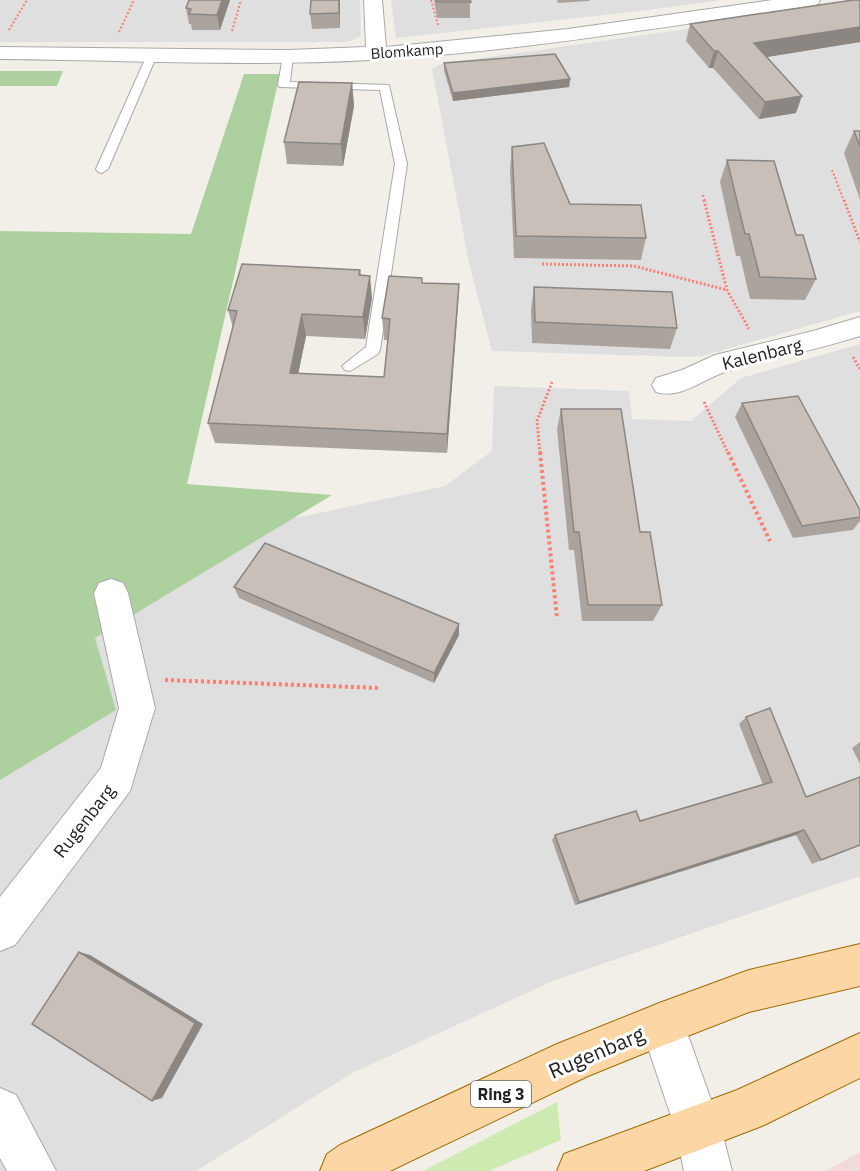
<svg xmlns="http://www.w3.org/2000/svg" width="860" height="1171" font-family="'IBM Plex Sans',sans-serif">
  <style>
    .residential { fill: #e0dfdf }
    .commercial { fill: #f2dad9 }
    .grass { fill: #cdebb0 }
    .forest { fill: #add19e }
    .lines { fill: none; stroke-linecap: round; stroke-linejoin: round }
    .service-casing { stroke: #a9a9a9; stroke-width: 2 }
    .minor-casing { stroke: #a9a9a9; stroke-width: 2 }
    .primary-casing { stroke: #a06b00; stroke-width: 2 }
    .path-far2 { stroke: #fa8072; stroke-width: 2; stroke-dasharray: 2 2; stroke-linecap: butt }
    .path-far1 { stroke: #fa8072; stroke-width: 3; stroke-dasharray: 2 2; stroke-linecap: butt }
    .path { stroke: #fa8072; stroke-width: 4; stroke-dasharray: 3 3; stroke-linecap: butt }
    .service { fill: #fff; fill-rule: evenodd }
    .minor { fill: #fff; fill-rule: evenodd }
    .primary { fill: #fcd6a4; fill-rule: evenodd }
    .wall { fill: #aba49e }
    .shaded-wall { fill: #8b8681 }
    .building { fill: #c7bfb8; stroke: #8b8681; stroke-width: 1.5 }
    .labels { text-anchor: middle; dominant-baseline: central; stroke-width: 6; stroke-linejoin: round; paint-order: stroke }
    .far-street-label { font-size: 15px; fill: #222; stroke: #fff }
    .shield { fill: #fff; stroke: #646464; stroke-width: 1.5 }
    .shield-label { font-size: 16px; font-weight: bold; fill: #222 }
    .street-label { font-size: 18px; fill: #222; stroke: #fff }
    .near-street-label { font-size: 21px; fill: #222; stroke: #fff }
  </style>
  <rect width="100%" height="100%" fill="#f2efe9"/>
  <g class="residential">
    <polygon points="0,0 360,0 361,36 348,42 0,42"/>
    <polygon points="391,0 722,0 649,10 396,38"/>
    <polygon points="860,4 860,311 702,356 687,357 492,351 469,263 432,69 441,64"/>
    <polygon points="860,344 860,876 555,980 352,1073 196,1171 0,1171 0,647 225,533 445,486 492,451 494,386 629,391 632,419 691,421 741,378"/>
  </g>
  <polygon class="commercial" points="860,1152 860,1171 826,1171"/>
  <polygon class="grass" points="557,1102 561,1140 489,1171 423,1171"/>
  <g class="forest">
    <polygon points="0,71 63,71 57,86 0,86"/>
    <polygon points="244,74 280,74 187,484 332,495 95,638 116,710 0,780 0,231 191,234"/>
  </g>
  <g class="lines">
    <g class="service-casing">
      <g id="service">
        <polygon points="152,52 157,55 108,169 102,173 98,172 96,169 147,55"/>
        <polygon points="288,53 293,56 290,82 389,85 407,164 380,350 378,354 350,371 345,370 342,366 366,347 395,164 380,90 280,87 278,85 283,56"/>
      </g>
    </g>
    <g class="minor-casing">
      <g id="minor">
        <path d="M364,0H382L386,47L568,29L772,0H820L818,4L811,6C675,25 539,48 403,58C269,68 134,60 0,59V47L288,50L366,47Z"/>
        <path d="M860,317V336C816,350 770,359 725,372C703,379 680,400 656,392L652,385L656,378L682,370L715,355L813,331Z"/>
        <polygon points="111,579 123,583 128,593 155,708 130,791 15,945 0,951 0,897 101,768 119,708 94,593 99,583"/>
        <polygon points="662,1002 677,1009 684,1024 721,1128 732,1171 684,1171 675,1128 640,1024 647,1009"/>
        <polygon points="0,1088 16,1095 56,1171 7,1171 0,1158"/>
      </g>
    </g>
    <g class="primary-casing">
      <g id="primary">
        <polygon points="860,944 860,986 749,1012 662,1046 588,1076 390,1171 320,1171 327,1154 340,1145 557,1044 662,1002 749,970"/>
        <polygon points="860,1033 860,1078 762,1126 644,1171 557,1171 564,1154 737,1090"/>
      </g>
    </g>
    <g class="path-far2">
      <polyline points="431,0 438,25"/>
      <polyline points="9,30 27,0"/>
      <polyline points="232,31 241,0"/>
      <polyline points="119,32 134,0"/>
      <polyline points="832,170 844,201"/>
      <polyline points="703,195 705,201"/>
    </g>
    <g class="path-far1">
      <polyline points="704,200 727,290 749,329"/>
      <polyline points="844,200 860,242"/>
      <polyline points="542,264 634,266 727,290"/>
      <polyline points="853,357 860,369"/>
      <polyline points="704,402 728,453"/>
      <polyline points="540,453 537,421 552,382"/>
    </g>
    <g class="path">
      <polyline points="540,452 557,618"/>
      <polyline points="728,452 770,541"/>
      <polyline points="165,680 380,688"/>
    </g>
    <use href="#service" class="service"/>
    <use href="#minor" class="minor"/>
    <use href="#primary" class="primary"/>
  </g>
  <g class="wall">
    <polygon points="189,0 230,0 220,30 192,30 191,24 189,24 186,8"/>
    <polygon points="311,0 340,0 340,28 312,29 310,14"/>
    <polygon points="434,0 470,0 470,18 437,18"/>
    <polygon points="557,0 590,0 589,1 558,3"/>
    <polygon points="860,0 860,42 767,57 796,113 759,119 713,68 709,68 686,41 690,24"/>
    <polygon points="444,63 570,79 569,87 453,101 444,71"/>
    <polygon points="352,83 354,106 343,166 287,164 284,142"/>
    <polygon points="854,131 860,131 860,200 844,153"/>
    <polygon points="512,147 570,204 646,238 641,260 514,258 510,169"/>
    <polygon points="727,160 796,235 816,279 805,300 750,299 740,256 736,256 720,182"/>
    <polygon points="360,270 361,275 372,298 365,339 306,336 298,374 384,377 388,340 384,340 382,318 422,283 459,284 447,453 215,443 208,423 233,328 228,310"/>
    <polygon points="534,287 677,328 670,349 532,343 531,309"/>
    <polygon points="742,403 860,510 860,521 853,530 793,538 735,417"/>
    <polygon points="561,409 640,532 662,605 653,621 582,621 574,550 569,550 557,429"/>
    <polygon points="234,587 459,635 434,683 239,598"/>
    <polygon points="746,717 806,797 860,777 860,845 812,864 796,835 575,905 552,840 555,835 640,821 763,785 739,724"/>
    <polygon points="860,742 860,764 852,748"/>
  </g>
  <g class="shaded-wall">
    <polygon points="222,0 230,0 220,30 217,15"/>
    <polygon points="339,0 340,0 340,28 339,13"/>
    <polygon points="860,27 860,42 748,60 754,43"/>
    <polygon points="714,51 718,51 713,68 709,68"/>
    <polygon points="570,79 569,87 453,101 453,93"/>
    <polygon points="352,83 354,106 343,166 341,144"/>
    <polygon points="802,96 796,113 759,119 765,102"/>
    <polygon points="370,276 372,298 365,339 363,317"/>
    <polygon points="459,284 458,306 447,453 447,434"/>
    <polygon points="302,314 306,336 294,394 290,373"/>
    <polygon points="459,624 459,635 434,683 434,673"/>
    <polygon points="804,830 796,835 575,905 579,902"/>
    <polygon points="79,952 90,955 203,1024 162,1098 152,1101"/>
  </g>
  <g class="building">
    <polygon points="189,0 222,0 217,15 189,14 191,9 186,8"/>
    <polygon points="311,0 339,0 339,13 310,14"/>
    <polygon points="437,0 470,0 471,2 437,2"/>
    <polygon points="853,0 860,0 860,27 754,43 802,96 765,102 718,51 714,51 690,24"/>
    <polygon points="555,54 570,79 453,93 444,63"/>
    <polygon points="299,82 352,83 341,144 284,142"/>
    <polygon points="854,131 860,131 860,147"/>
    <polygon points="544,143 570,204 641,205 646,238 516,236 512,147"/>
    <polygon points="727,160 774,161 796,235 803,235 816,279 760,277 749,234 745,234"/>
    <polygon points="242,264 360,270 359,275 370,276 363,317 302,314 290,373 384,377 390,319 382,318 389,276 422,278 422,283 459,284 447,434 208,423 237,311 228,310"/>
    <polygon points="534,287 672,292 677,328 535,322"/>
    <polygon points="798,396 860,510 860,517 802,526 742,403"/>
    <polygon points="561,409 621,409 640,532 650,532 662,605 588,605 579,532 574,532"/>
    <polygon points="265,543 459,624 434,673 234,587"/>
    <polygon points="770,708 806,797 860,777 860,845 821,860 804,830 579,902 555,835 636,811 640,821 772,782 746,717"/>
    <polygon points="79,952 195,1023 152,1101 32,1024"/>
  </g>
  <g class="labels">
    <g class="far-street-label">
      <text transform="translate(407 51) rotate(-4)">Blomkamp</text>
    </g>
    <rect class="shield" x="471" y="1081" width="60" height="26" rx="4.5"/>
    <g class="shield-label">
      <text x="501" y="1094">Ring 3</text>
    </g>
    <g class="street-label">
      <text transform="translate(762 354) rotate(-14)">Kalenbarg</text>
      <text transform="translate(84 821) rotate(-52)">Rugenbarg</text>
    </g>
    <g class="near-street-label">
      <text transform="translate(596 1052) rotate(-23)">Rugenbarg</text>
    </g>
  </g>
</svg>
